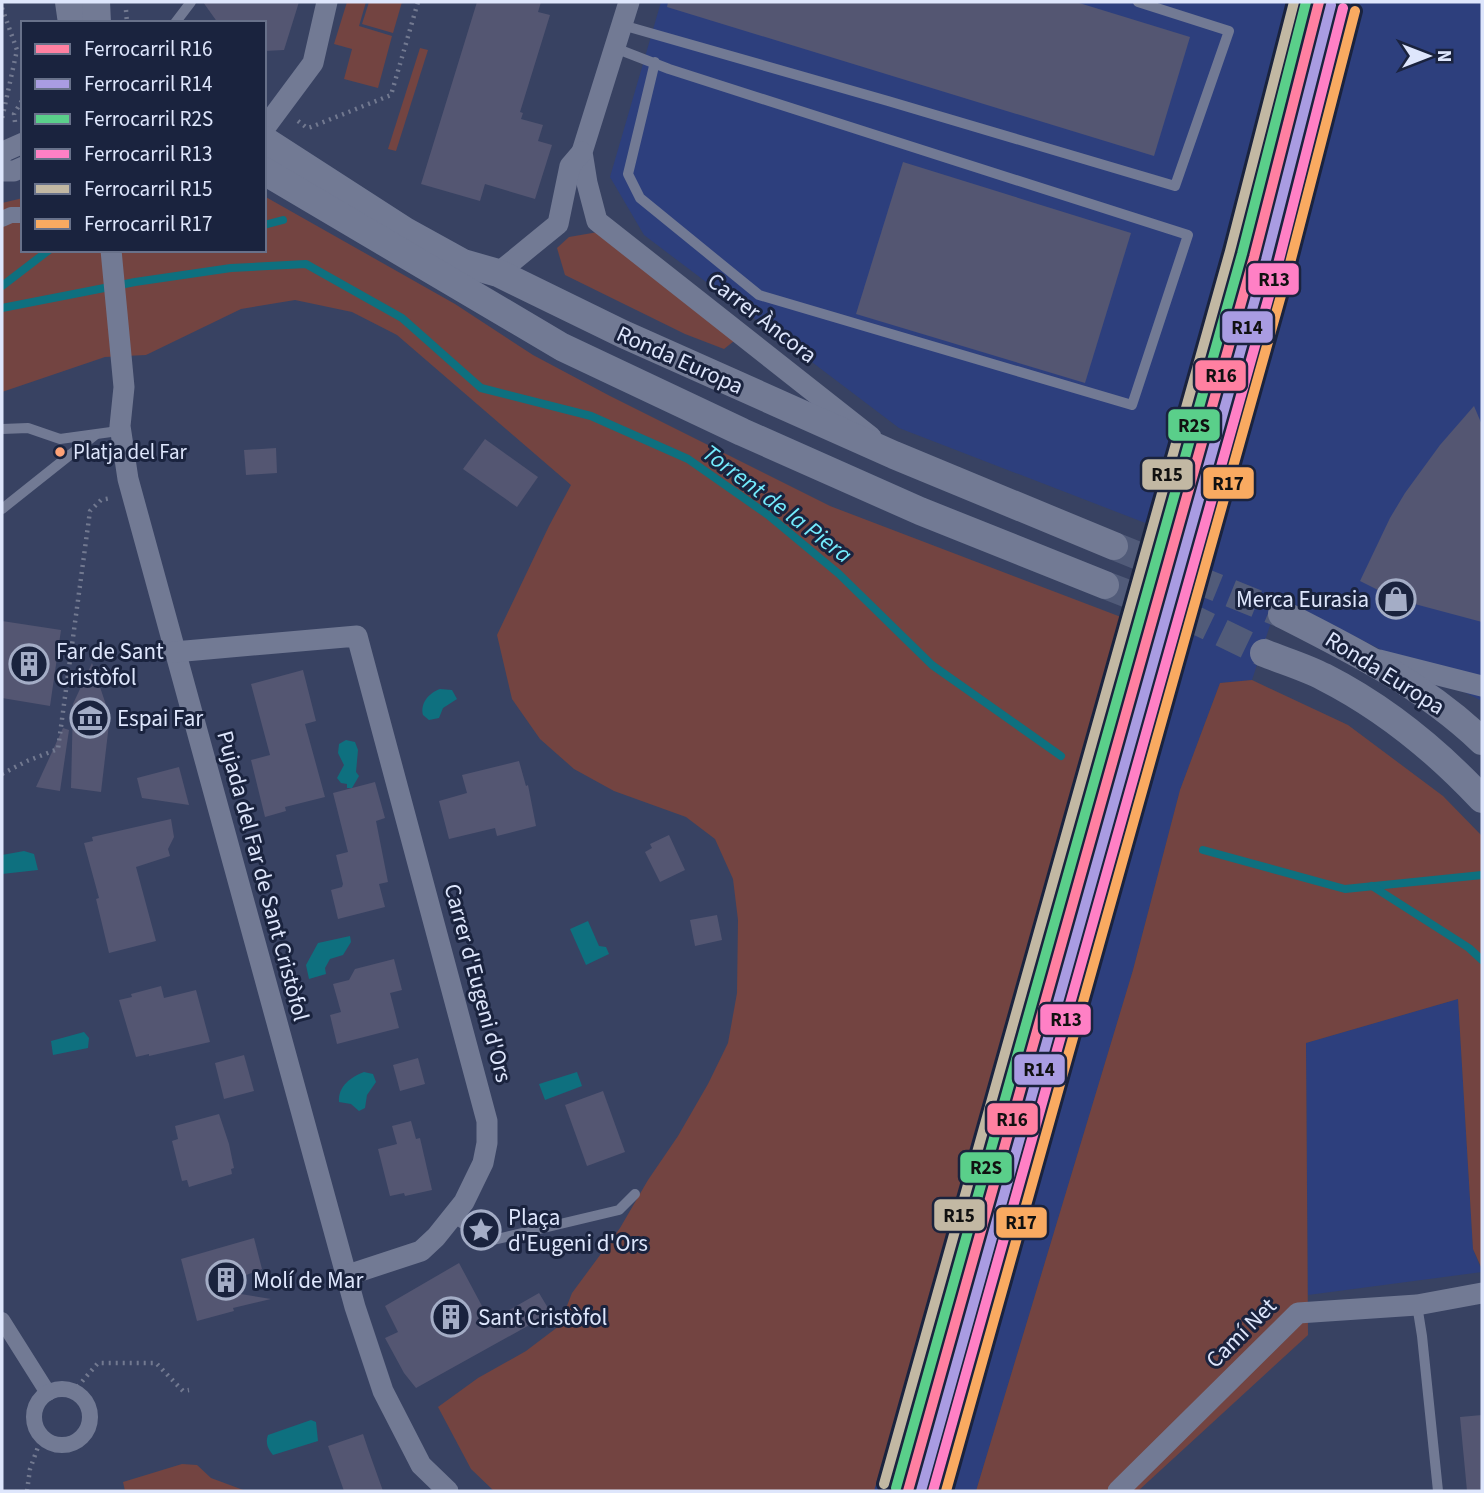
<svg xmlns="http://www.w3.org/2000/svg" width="1484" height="1493" font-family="'Source Sans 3',sans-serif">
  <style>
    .built { fill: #2d3f7d }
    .green { fill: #734441 }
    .water { fill: #0e707f }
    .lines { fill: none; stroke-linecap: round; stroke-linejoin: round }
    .stream { stroke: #0e707f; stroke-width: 8 }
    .building { fill: #545672 }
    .tertiary-tunnel { stroke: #515b79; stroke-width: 28; stroke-dasharray: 28 14; stroke-linecap: butt }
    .path { stroke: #727990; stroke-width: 4.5; stroke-dasharray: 2 5; stroke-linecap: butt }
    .service { stroke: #727a94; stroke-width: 10 }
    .pedestrian { stroke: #727a94; stroke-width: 16 }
    .minor { stroke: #727a94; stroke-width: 21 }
    .tertiary { stroke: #727a94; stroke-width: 28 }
    .rail-1-casing { stroke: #1a233e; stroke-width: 16 }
    .rail-2-casing { stroke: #1a233e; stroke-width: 16 }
    .rail-3-casing { stroke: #1a233e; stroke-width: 16 }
    .rail-4-casing { stroke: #1a233e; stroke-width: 16 }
    .rail-5-casing { stroke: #1a233e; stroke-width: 16 }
    .rail-6-casing { stroke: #1a233e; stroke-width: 16 }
    .rail-1 { stroke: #ff80a1; stroke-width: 10 }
    .rail-2 { stroke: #a99ce2; stroke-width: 10 }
    .rail-3 { stroke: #5acf8a; stroke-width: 10 }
    .rail-4 { stroke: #ff80c5; stroke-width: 10 }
    .rail-5 { stroke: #c2b8a3; stroke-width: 10 }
    .rail-6 { stroke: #f9aa61; stroke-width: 10 }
    .bus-dot { fill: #fea277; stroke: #1a233e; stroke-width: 2.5 }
    .labels { text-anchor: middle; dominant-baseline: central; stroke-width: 6; stroke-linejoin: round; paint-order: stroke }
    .bus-label { font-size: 21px; fill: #dee6fc; stroke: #1a233e; text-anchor: start }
    .street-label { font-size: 23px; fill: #dee6fc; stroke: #1a233e }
    .poi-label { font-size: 23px; fill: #dee6fc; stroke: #1a233e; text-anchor: start }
    .water-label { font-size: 24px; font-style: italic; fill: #73ebfd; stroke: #1a233e }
    .line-badge { stroke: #1a233e; stroke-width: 2.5 }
    .pale-badge-label { font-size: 19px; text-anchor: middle; font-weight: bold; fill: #111 }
  </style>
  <rect width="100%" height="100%" fill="#384262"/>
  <g class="built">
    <polygon points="661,2 1482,2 1482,701 1279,598 1252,680 1220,683 1180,790 1133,970 976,1491 874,1491 1094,735 1121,617 1148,524 899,428 644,235 610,177"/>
    <polygon points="1458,999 1473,1249 1482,1272 1308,1295 1306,1043"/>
  </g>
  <g class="green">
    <polygon points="347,2 366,2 359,26 392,36 378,88 344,79 352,49 334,44"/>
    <polygon points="369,2 402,2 393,33 362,24"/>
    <polygon points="420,48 428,50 396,151 388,149"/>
    <polygon points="264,196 455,304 533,355 610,396 830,506 1121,617 1094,735 874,1491 494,1491 471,1469 438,1407 478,1378 526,1351 559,1326 572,1293 620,1228 648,1180 678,1136 708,1084 728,1043 737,993 738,920 733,879 715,839 686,817 614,791 574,769 540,739 512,699 497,635 549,526 571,485 397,335 352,312 295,300 241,309 146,355 105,357 2,392 2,203 23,198 23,250 264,250"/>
    <polygon points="598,232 734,341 724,349 685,334 565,275 557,248 569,237"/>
    <polygon points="1252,680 1348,725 1443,796 1482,836 1482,1269 1473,1249 1458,999 1306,1043 1308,1335 1138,1491 976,1491 1133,970 1180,790 1220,683"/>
    <polygon points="182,1464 197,1465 211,1478 246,1491 125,1491 123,1482"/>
  </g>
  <g class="water">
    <path d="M440,689L452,690L457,699L443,708L439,718L429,720L423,715C420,703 429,693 440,689Z"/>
    <polygon points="346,740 355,742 358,750 356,772 359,776 352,788 347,788 347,784 341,783 337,778 344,765 338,753 339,744"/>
    <polygon points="24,851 34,854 38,870 2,874 2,855"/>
    <polygon points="588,921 599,946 606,947 609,954 586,965 570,929"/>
    <polygon points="350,936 351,942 343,955 330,959 325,968 326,974 309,979 306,965 318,943"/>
    <polygon points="84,1032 89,1038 88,1048 53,1055 51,1041"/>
    <path d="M364,1072L373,1074L376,1082L367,1095L365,1108L359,1111L351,1104L339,1102C338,1086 351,1077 364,1072Z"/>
    <polygon points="577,1072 582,1086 545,1100 539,1084"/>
    <path d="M311,1420L316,1422L318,1441L273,1455C268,1449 265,1443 268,1435Z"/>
  </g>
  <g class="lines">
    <g class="stream">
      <polyline points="264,225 283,220"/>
      <polyline points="2,286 49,250"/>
      <polyline points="2,308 135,282 231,268 306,264 402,318 481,388 591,416 688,459 768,515 839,574 932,665 1061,756"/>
      <polyline points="1203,850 1345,889 1482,875"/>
      <polyline points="1372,886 1469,948 1482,960"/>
    </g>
  </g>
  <g class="building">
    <polygon points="203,2 299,2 284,50 264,51 264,23 218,23"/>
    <polygon points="477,2 541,2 538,12 550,15 520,112 523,113 521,119 543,125 538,141 552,145 535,199 485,184 480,201 421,184"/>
    <polygon points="668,2 1076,2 1190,37 1154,156 667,7"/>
    <polygon points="903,162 1131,233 1085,383 856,314"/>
    <polygon points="1474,406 1482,425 1482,622 1396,599 1360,581 1390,518 1405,493 1440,445"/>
    <polygon points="485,439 538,477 517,507 463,469"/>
    <polygon points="276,448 277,473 246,475 244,450"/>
    <polygon points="2,621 61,630 50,706 2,698"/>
    <polygon points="92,663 106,705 109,724 101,792 71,788 73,704"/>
    <polygon points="303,670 316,721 305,724 325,797 285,807 286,811 265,817 251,760 270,755 251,684"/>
    <polygon points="63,728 69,730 60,791 36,787"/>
    <polygon points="519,761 526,786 528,785 536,826 497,836 495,828 449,839 439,801 467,793 462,775"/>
    <polygon points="179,767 189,805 142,798 137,778"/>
    <polygon points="375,782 385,818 376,821 388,882 379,884 385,907 338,919 331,890 342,887 343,884 336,855 348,852 333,793"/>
    <polygon points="171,819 174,837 168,849 170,856 136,867 156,941 109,953 96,899 99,898 84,843 93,841 92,837"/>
    <polygon points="669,835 685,870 660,882 645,852 652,848 650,844"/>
    <polygon points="717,915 722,940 695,946 690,920"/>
    <polygon points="394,959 402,990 390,993 399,1028 337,1044 330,1015 341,1012 333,984 349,980 355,969"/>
    <polygon points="161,986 164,998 196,990 210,1042 149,1056 149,1054 136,1057 119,1000 132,997 131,994"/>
    <polygon points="244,1055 254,1091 224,1099 215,1063"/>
    <polygon points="418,1058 425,1084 400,1091 393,1065"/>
    <polygon points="603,1091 625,1152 587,1166 565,1105"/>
    <polygon points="219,1114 229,1144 234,1168 231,1169 232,1174 189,1187 187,1180 182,1181 172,1141 178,1139 175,1126"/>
    <polygon points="411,1121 416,1139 420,1138 432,1190 405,1196 404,1193 390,1196 378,1149 397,1144 392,1126"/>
    <polygon points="254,1238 262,1269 210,1289 271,1299 233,1308 234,1311 197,1321 181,1259"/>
    <polygon points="459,1263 490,1321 539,1293 551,1313 416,1388 404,1373 385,1338 398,1332 385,1306"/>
    <polygon points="1482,1415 1482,1491 1467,1491 1460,1417"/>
    <polygon points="363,1434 368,1449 383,1491 344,1491 328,1446"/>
  </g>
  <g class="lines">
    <g class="tertiary-tunnel">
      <polyline points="1114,546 1282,614"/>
      <polyline points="1105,585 1193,619 1264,653"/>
    </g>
    <g class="path">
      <polyline points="2,8 17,50 2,119"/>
      <polyline points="126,10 127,23"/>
      <polyline points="298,121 307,128 311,127 391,95 418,2"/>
      <polyline points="15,122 14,114 23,99"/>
      <polyline points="2,774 27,761 58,749 90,511 101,500 111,498"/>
      <polyline points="73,1392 98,1363 156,1363 183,1391 189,1390"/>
      <polyline points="27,1491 30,1469 42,1436"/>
    </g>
    <g class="service">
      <polyline points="175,23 191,2"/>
      <polyline points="622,25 888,101 1175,186 1229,31 1138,2"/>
      <polyline points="615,48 669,69 1188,235 1132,405 759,295 640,198 628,174 655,62"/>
      <polyline points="2,429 28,428 60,439 111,432 120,426"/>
      <polyline points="2,509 95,435"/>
      <polyline points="451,1216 489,1241 619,1210 635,1194"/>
      <polyline points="1417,1305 1422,1336 1438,1491"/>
    </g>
    <g class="pedestrian">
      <polyline points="2,219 11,215 23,215"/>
      <polyline points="2,1320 48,1393"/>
      <circle cx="62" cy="1417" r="28"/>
    </g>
    <g class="minor">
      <polyline points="629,2 582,152 587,183 597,221 871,437"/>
      <polyline points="264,129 313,63 327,2"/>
      <polyline points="2,154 5,151 23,143"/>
      <polyline points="2,171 14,171 23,167"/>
      <polyline points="111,250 124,387 120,426 128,479 355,1307 383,1391 421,1465 448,1491"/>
      <polyline points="498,273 558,224 570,166 582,152"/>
      <polyline points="174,652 357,636 487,1121 487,1143 483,1163 464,1202 436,1237 421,1251 345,1276"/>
      <polyline points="1379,660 1482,686"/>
      <polyline points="1118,1491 1298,1313 1417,1305 1482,1293"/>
    </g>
    <g class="tertiary">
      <polyline points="69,2 72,23"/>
      <polyline points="96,2 97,23"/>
      <polyline points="264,140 405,231 463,263 498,273 623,334 894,455 1114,546"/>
      <polyline points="264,171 562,347 742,432 920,511 1105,585"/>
      <path d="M1282,614C1353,650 1423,685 1482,741"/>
      <path d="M1264,653C1284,661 1305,667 1324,677C1383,707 1437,751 1482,799"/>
    </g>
    <g class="rail-1-casing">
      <polyline id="rail-1" points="908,1491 1254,257 1319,2"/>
    </g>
    <g class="rail-2-casing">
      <polyline id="rail-2" points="921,1491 1266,260 1331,5"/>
    </g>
    <g class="rail-3-casing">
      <polyline id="rail-3" points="896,1488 1242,254 1306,2"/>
    </g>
    <g class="rail-4-casing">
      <polyline id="rail-4" points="933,1491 1278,264 1343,8"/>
    </g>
    <g class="rail-5-casing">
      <polyline id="rail-5" points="884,1484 1230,251 1294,2"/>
    </g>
    <g class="rail-6-casing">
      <polyline id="rail-6" points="946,1491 1289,267 1355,11"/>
    </g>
    <use href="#rail-1" class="rail-1"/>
    <use href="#rail-2" class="rail-2"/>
    <use href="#rail-3" class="rail-3"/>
    <use href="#rail-4" class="rail-4"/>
    <use href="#rail-5" class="rail-5"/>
    <use href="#rail-6" class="rail-6"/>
  </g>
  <defs>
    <g id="shop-ring" transform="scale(2.0125)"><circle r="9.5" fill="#1a233e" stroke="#a4adc6" stroke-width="1.5"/><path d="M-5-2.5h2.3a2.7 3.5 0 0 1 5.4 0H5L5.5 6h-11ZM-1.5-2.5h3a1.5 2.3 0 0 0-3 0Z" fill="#a4adc6"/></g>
    <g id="building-ring" transform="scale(2.0125)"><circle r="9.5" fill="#1a233e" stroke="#a4adc6" stroke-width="1.5"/><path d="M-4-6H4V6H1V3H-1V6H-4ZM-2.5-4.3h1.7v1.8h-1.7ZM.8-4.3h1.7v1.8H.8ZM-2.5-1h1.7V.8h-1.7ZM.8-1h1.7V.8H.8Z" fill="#a4adc6"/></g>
    <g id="museum-ring" transform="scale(2.0125)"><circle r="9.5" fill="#1a233e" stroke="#a4adc6" stroke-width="1.5"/><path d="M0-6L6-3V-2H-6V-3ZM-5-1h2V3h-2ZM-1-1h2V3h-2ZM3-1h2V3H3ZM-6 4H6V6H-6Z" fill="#a4adc6"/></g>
    <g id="sight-ring" transform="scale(2.0125)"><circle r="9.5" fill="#1a233e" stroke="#a4adc6" stroke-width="1.5"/><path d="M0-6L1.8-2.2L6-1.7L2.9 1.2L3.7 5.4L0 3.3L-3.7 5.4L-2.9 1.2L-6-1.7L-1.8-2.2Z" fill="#a4adc6"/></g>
  </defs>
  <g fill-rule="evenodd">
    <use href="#shop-ring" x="1396" y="599"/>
    <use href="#building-ring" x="29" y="664"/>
    <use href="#museum-ring" x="90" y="718"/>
    <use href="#sight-ring" x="481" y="1230"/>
    <use href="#building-ring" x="226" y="1280"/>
    <use href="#building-ring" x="451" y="1317"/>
  </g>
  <circle class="bus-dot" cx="60" cy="452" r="6"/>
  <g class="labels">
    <g class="bus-label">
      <text x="73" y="452">Platja del Far</text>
    </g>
    <g class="street-label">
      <text transform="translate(762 318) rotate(38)">Carrer Àncora</text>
      <text transform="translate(680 360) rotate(24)">Ronda Europa</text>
      <text transform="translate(1385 673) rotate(32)">Ronda Europa</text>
      <text transform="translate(263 876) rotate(75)">Pujada del Far de Sant Cristòfol</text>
      <text transform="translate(478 983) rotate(75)">Carrer d'Eugeni d'Ors</text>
      <text transform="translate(1241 1333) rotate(-45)">Camí Net</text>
    </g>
    <g class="poi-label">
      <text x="1369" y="599" text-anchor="end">Merca Eurasia</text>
      <text x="56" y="651">Far de Sant<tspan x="56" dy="26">Cristòfol</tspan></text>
      <text x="117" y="718">Espai Far</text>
      <text x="508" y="1217">Plaça<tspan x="508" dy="26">d'Eugeni d'Ors</tspan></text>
      <text x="253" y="1280">Molí de Mar</text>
      <text x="478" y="1317">Sant Cristòfol</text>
    </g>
    <g class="water-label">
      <text transform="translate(777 504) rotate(37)">Torrent de la Piera</text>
    </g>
  </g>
  <g class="line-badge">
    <rect x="1247" y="262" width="53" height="34" rx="7" fill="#ff80c5"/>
    <rect x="1221" y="310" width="53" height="34" rx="7" fill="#a99ce2"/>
    <rect x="1194" y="359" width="53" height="33" rx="7" fill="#ff80a1"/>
    <rect x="1167" y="408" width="54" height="34" rx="7" fill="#5acf8a"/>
    <rect x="1141" y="458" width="53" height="33" rx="7" fill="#c2b8a3"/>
    <rect x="1202" y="466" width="53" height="34" rx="7" fill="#f9aa61"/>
    <rect x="1039" y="1003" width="53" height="33" rx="7" fill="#ff80c5"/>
    <rect x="1013" y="1053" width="53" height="33" rx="7" fill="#a99ce2"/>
    <rect x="986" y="1102" width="53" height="34" rx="7" fill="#ff80a1"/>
    <rect x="959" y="1151" width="54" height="33" rx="7" fill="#5acf8a"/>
    <rect x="933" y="1198" width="53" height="34" rx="7" fill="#c2b8a3"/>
    <rect x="995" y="1206" width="53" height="33" rx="7" fill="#f9aa61"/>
  </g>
  <g class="pale-badge-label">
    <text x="1274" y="286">R13</text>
    <text x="1247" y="334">R14</text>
    <text x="1221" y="382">R16</text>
    <text x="1194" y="432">R2S</text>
    <text x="1167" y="481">R15</text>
    <text x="1228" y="490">R17</text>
    <text x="1066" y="1026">R13</text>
    <text x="1039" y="1076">R14</text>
    <text x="1012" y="1126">R16</text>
    <text x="986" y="1174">R2S</text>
    <text x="959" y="1222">R15</text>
    <text x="1021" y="1229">R17</text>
  </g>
  <rect width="1484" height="1493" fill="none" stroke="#dee6fc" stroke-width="7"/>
  <rect x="21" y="21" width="245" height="231" fill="#1a233e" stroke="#68718a" stroke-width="2"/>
  <rect x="35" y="44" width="35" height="10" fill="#ff80a1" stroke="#68718a" stroke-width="2"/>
  <text x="84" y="56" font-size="21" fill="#dee6fc">Ferrocarril R16</text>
  <rect x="35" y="79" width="35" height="10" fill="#a99ce2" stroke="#68718a" stroke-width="2"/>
  <text x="84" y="91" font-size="21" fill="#dee6fc">Ferrocarril R14</text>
  <rect x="35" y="114" width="35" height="10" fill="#5acf8a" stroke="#68718a" stroke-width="2"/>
  <text x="84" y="126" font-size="21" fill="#dee6fc">Ferrocarril R2S</text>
  <rect x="35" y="149" width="35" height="10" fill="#ff80c5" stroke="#68718a" stroke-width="2"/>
  <text x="84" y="161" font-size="21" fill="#dee6fc">Ferrocarril R13</text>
  <rect x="35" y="184" width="35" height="10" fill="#c2b8a3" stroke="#68718a" stroke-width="2"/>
  <text x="84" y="196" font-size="21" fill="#dee6fc">Ferrocarril R15</text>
  <rect x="35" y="219" width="35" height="10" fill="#f9aa61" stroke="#68718a" stroke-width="2"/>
  <text x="84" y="231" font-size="21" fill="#dee6fc">Ferrocarril R17</text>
  <g transform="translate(1428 56) rotate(90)" stroke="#1a233e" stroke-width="5" paint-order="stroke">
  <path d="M0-5L12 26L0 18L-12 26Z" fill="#dee6fc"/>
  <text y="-10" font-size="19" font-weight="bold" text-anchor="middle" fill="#dee6fc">N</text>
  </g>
</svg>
